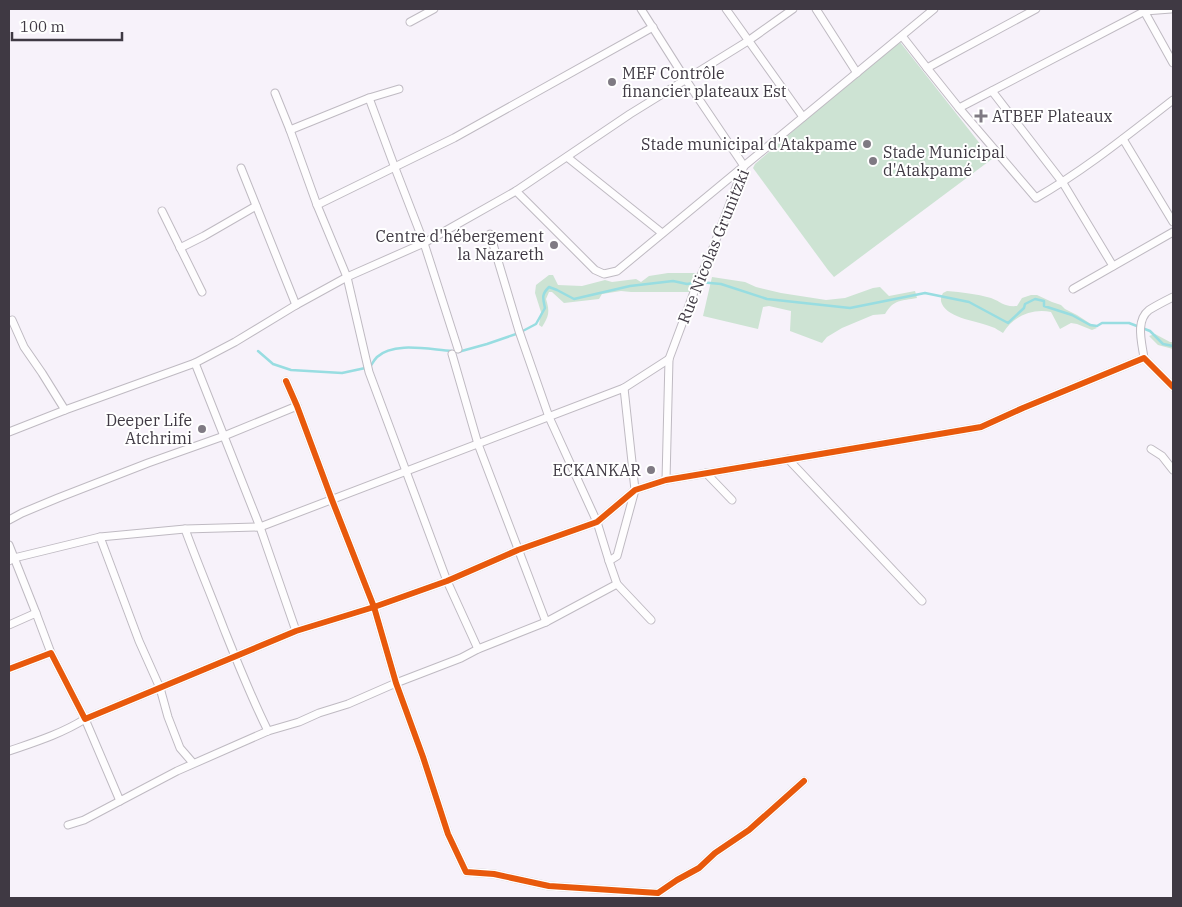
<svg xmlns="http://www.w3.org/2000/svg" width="1182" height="907" font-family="'IBM Plex Serif',serif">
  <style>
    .green { fill: #cde3d3 }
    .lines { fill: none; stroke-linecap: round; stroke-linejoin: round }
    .stream { stroke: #98dde1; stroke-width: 2.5 }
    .street-casing { stroke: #bfbac2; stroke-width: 9 }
    .street { stroke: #fefdfe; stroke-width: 7 }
    .cycleway-casing { stroke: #fff; stroke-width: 9 }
    .cycleway { stroke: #e8590c; stroke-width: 6 }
    .poi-dot { fill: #7f7a83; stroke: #fff; stroke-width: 2 }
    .labels { text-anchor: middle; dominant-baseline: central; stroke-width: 4; stroke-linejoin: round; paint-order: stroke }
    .poi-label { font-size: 16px; fill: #3f3943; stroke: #fff; text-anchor: end }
    .street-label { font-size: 16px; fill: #3f3943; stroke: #fff }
  </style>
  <rect width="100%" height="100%" fill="#f7f2fa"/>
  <g class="green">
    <polygon points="900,42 992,159 834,277 828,270 753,168 755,164 838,92"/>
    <path d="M668,273H697L690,292H631L621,291L602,294L599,299L564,303L552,292H549L546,299C550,312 549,316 542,327L539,325L541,312L535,293L536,285L549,275H553L558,285L582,286L605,280L612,282L636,279L641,282L649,276Z"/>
    <path d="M712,277L745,282L756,287L781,293L826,300L845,298L873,288L880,287L889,296L915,291L917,298C901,301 894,299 885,314L873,315L842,328L827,337L822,343L790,331L791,311L769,306L763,307L758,329L703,316Z"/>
    <path d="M947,291C962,292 976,294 991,298C1002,302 1003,307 1017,306L1022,298L1031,295H1037L1052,302L1061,305L1065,309L1077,315L1097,328L1092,330L1077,324L1071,323L1060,329L1051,312C1033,308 1013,316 1003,333C999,331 996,328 992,327C979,321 949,319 942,304C940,300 941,297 943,293Z"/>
    <polygon points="1155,334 1170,342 1173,342 1173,349 1158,345 1149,336"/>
  </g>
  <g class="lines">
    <g class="stream">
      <path d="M258,351L273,364L291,370L342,373L370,367C372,364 374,360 377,357C394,341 431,350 452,351"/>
      <path d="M458,352L487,344L519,333L536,324L545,308C543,298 541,295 549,287L557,290L574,299L630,286L673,281L687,284L699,282L721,284L767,299L850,308L925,293L969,302L1008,323L1024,308L1025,304L1035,299L1044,301V306L1072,315L1090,325L1097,326L1102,323H1129L1150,331L1163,344L1173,346"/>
    </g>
    <g class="street-casing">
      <g id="street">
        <polyline points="726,9 803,117"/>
        <polyline points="816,9 857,73"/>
        <polyline points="1143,9 1173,63"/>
        <polyline points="410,22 434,9"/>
        <polyline points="902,36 927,68 1036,9"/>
        <path d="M927,68L959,108L1036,198C1085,170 1129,134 1173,100"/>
        <polyline points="992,91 1063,183 1113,266"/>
        <polyline points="275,93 290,130 317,205 347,277 369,372 447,581 478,649"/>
        <polyline points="369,98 395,168 424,243 458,349"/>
        <polyline points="959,108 1145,11 1171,9"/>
        <polyline points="290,130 369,98 399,89"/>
        <polyline points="1123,139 1173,222"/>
        <polyline points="567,157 662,233"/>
        <polyline points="241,168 296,305"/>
        <polyline points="516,191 595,270 604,274 617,271 744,166 686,80 641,9"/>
        <polyline points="317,205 454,138 653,27"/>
        <polyline points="162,211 202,292"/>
        <polyline points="490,234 519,331 549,417 597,522 609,561 617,584 651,620"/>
        <polyline points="180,248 204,236 256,206"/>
        <polyline points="1073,289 1173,232"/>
        <polyline points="12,320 24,347 42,373 65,410"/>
        <polyline points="452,354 478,444 546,622"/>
        <path d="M1144,358C1142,343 1135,321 1149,310C1157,305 1165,301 1173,297"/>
        <polyline points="195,363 260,527 296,631"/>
        <polyline points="286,381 297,406 332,500 374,607 396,683 423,757 448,834 466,872 494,874 549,886 658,893 677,880 699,868 715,853 749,830 804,781"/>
        <polyline points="9,432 65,410 195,363 235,342 296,305 347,277 424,243 516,191 630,114 748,41 793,9"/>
        <polyline points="1151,449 1162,456 1173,470"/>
        <polyline points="788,459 922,601"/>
        <polyline points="706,473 732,500"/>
        <polyline points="666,480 669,359 697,284 711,253 744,166 934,9"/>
        <polyline points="9,520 22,513 58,498 148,463 224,436 297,406"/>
        <path d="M185,529C197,562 211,595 224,629C238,664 251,697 268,731"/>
        <polyline points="100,537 139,641 160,688 168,717 180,748 193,763"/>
        <polyline points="9,545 36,613"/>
        <polyline points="9,561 14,558 100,537 185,529 260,527 624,388 669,359"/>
        <polyline points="609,561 617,556 635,490 624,388"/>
        <polyline points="9,625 36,613 51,653"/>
        <polyline points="9,669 51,653 85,719 296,631 374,607 447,581 518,550 597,522 635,490 666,480 981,427 1023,408 1144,358 1173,387"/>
        <path d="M9,751C35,742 61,734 85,719L120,801L177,771L268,731L299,722L319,713L348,704L396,683L461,658L478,649L546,622L617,584"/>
        <polyline points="68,825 84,820 120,801"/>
      </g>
    </g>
    <use href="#street" class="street"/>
    <g class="cycleway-casing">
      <g id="cycleway">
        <polyline points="286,381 297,406 332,500 374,607 396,683 423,757 448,834 466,872 494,874 549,886 658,893 677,880 699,868 715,853 749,830 804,781"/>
        <polyline points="9,669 51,653 85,719 296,631 374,607 447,581 518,550 597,522 635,490 666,480 981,427 1023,408 1144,358 1173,387"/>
      </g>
    </g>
    <use href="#cycleway" class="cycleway"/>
  </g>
  <g class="poi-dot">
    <circle cx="612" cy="82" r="5"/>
    <path d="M978.5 108.5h5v5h5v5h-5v5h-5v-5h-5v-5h5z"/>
    <circle cx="867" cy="144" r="5"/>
    <circle cx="873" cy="161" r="5"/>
    <circle cx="554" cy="245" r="5"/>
    <circle cx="202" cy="429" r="5"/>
    <circle cx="651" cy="470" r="5"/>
  </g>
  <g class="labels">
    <g class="poi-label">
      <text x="622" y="73" text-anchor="start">MEF Contrôle<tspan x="622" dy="18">financier plateaux Est</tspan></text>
      <text x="992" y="116" text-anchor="start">ATBEF Plateaux</text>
      <text x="857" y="144">Stade municipal d'Atakpame</text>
      <text x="883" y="152" text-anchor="start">Stade Municipal<tspan x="883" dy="18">d'Atakpamé</tspan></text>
      <text x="544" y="236">Centre d'hébergement<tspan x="544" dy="18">la Nazareth</tspan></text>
      <text x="192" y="420">Deeper Life<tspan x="192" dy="18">Atchrimi</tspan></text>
      <text x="641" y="470">ECKANKAR</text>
    </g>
    <g class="street-label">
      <text transform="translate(713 246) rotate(-68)">Rue Nicolas Grunitzki</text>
    </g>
  </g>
  <rect width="1182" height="907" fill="none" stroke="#3f3943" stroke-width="20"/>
  <path d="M12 32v8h110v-8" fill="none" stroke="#3f3943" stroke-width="2.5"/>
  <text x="20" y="32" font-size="15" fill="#3f3943" stroke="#ffffff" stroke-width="4" paint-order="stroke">100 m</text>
</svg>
